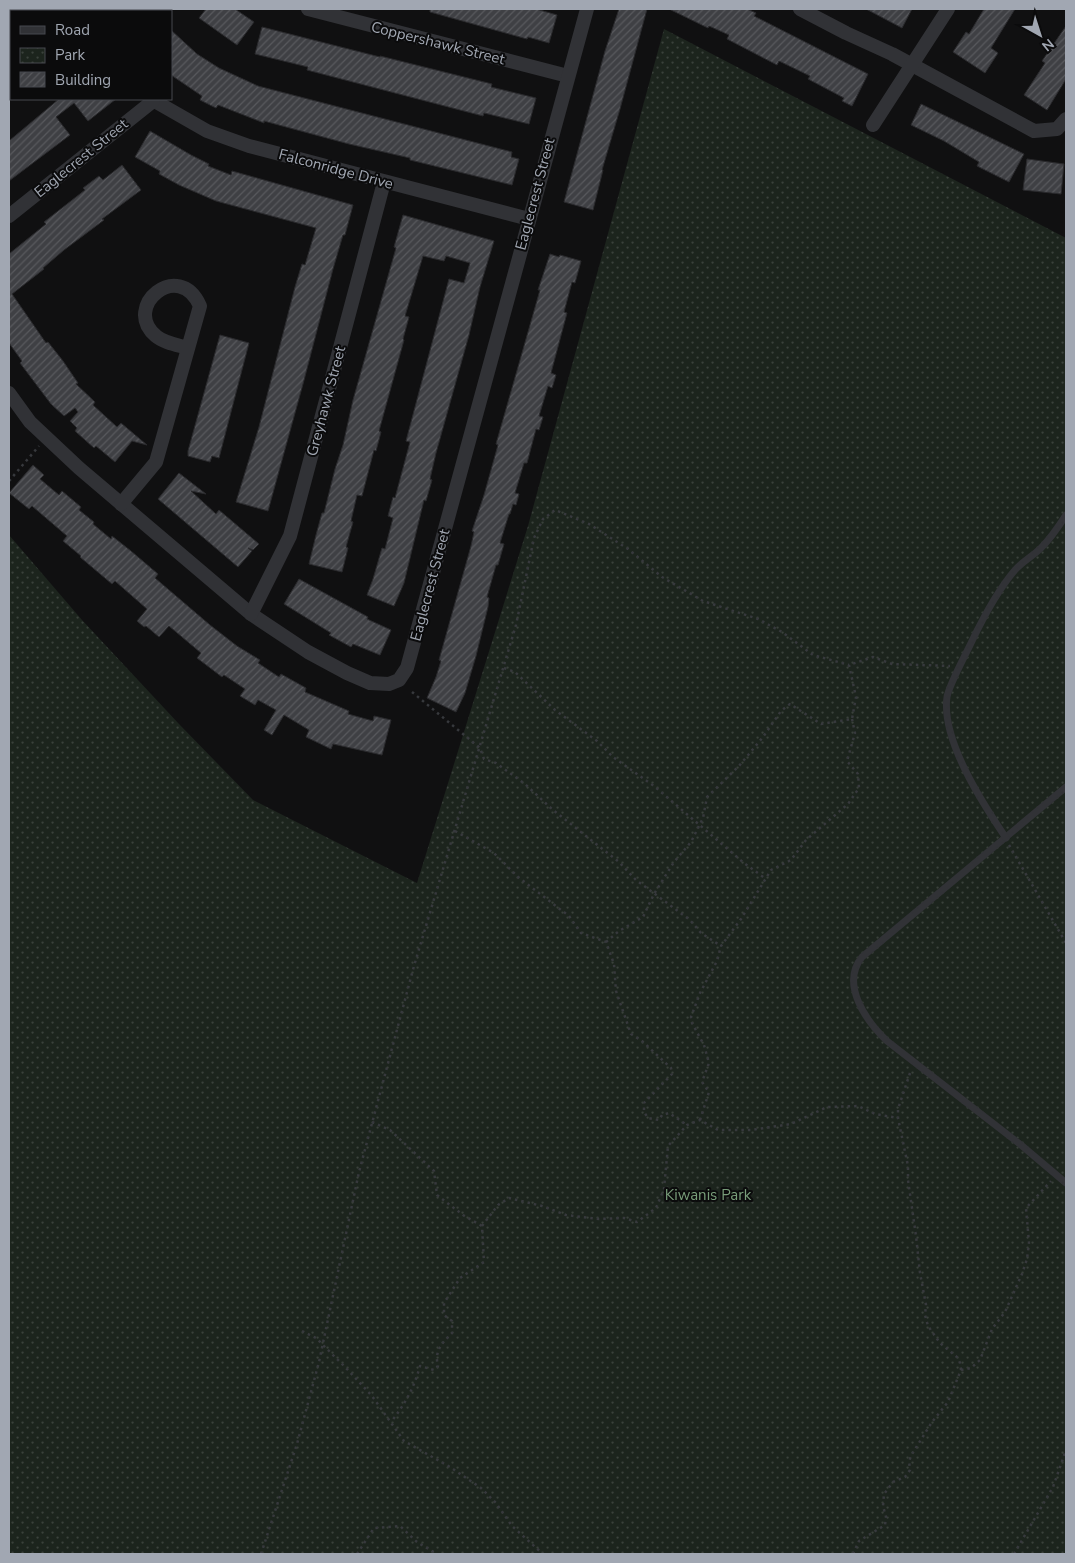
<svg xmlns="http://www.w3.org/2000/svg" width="1075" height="1563" font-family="'Nunito Sans',sans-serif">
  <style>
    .park { fill: url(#park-dots) }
    .building { fill: url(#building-hatch); stroke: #2a2a2d }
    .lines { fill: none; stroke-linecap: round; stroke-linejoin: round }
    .path { stroke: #37393d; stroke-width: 2.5; stroke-dasharray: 2.5 4; stroke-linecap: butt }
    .lane { stroke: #313236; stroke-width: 7 }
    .street { stroke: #313236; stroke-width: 14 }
    .labels { text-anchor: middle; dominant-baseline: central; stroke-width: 4; stroke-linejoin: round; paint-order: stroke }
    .street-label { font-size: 15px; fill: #a1a7b2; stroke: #0b0b0c }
    .park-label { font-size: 15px; fill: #789c79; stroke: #0b0b0c }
  </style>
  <defs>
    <pattern id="park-dots" width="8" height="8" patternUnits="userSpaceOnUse" patternTransform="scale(1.25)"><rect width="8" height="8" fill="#1c241d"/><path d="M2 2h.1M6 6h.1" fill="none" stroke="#3a413b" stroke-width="1.8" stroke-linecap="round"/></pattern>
    <pattern id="building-hatch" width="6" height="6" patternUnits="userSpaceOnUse" patternTransform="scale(1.25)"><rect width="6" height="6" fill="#3f4044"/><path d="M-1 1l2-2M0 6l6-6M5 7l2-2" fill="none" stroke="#58595d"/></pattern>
  </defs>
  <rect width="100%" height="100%" fill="#101011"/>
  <polygon class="park" points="664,29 1066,238 1066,1554 9,1554 9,535 82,620 179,724 253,800 417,883 528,526"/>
  <g class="building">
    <polygon points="206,9 235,9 254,22 237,45 199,18"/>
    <polygon points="430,9 536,9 557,15 549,43 528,37 527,39 430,12"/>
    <polygon points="619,9 647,9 620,109 602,170 603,170 593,210 564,202 605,51"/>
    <polygon points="669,9 747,9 756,13 754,16 868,74 852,106 842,101 844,98 808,79 810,76 779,61 777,65 727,39 729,35 709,26 708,28"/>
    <polygon points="866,9 912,9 902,28"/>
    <polygon points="984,9 1015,9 991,48 998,53 985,73 953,52 966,32 969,34"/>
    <polygon points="1066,26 1066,79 1047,110 1024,95 1045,63 1042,61"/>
    <polygon points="262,27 380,57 380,56 492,84 491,87 536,98 529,124 484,113 483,116 307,70 308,67 255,54"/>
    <polygon points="171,30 197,54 219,68 258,86 512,152 511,157 519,159 512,185 410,160 410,158 349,144 264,121 264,123 218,105 216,108 200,100 202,96 171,75"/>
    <polygon points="59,99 116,99 88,121 74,103 56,117 70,135 9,181 9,141"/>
    <polygon points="921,104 1024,154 1009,182 977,166 979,162 944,141 911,125"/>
    <polygon points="150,131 191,155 209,164 208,166 231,175 232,171 353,205 345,235 343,235 333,269 303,384 268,511 236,502 259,427 295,287 302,264 305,265 316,228 216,201 179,185 159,174 160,171 135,157"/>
    <polygon points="1027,159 1064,164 1061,194 1023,190"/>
    <polygon points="122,165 141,190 102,219 104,220 64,250 43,268 44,269 12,294 46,343 48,342 63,361 78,383 76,384 95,402 93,405 117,427 121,423 147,445 132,441 115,462 96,446 94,448 75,431 77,428 70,421 78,412 75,408 64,416 51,404 20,363 22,361 9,343 9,254 46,224 44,222 85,190 83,188 99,176 103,180"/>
    <polygon points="403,215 494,241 480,287 469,335 436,453 430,479 432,480 426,501 424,500 404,583 394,606 367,595 373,579 382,548 385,549 393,518 388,516 393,497 395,498 410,442 406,441 449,279 464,283 470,263 446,256 444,261 423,256 405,316 409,317 403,339 404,340 379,431 381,432 376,451 374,450 362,496 357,495 351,521 353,522 346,547 348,548 342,572 309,564 316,535 322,513 324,513 335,469 343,445 353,400 396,248 394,247"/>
    <polygon points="550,254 559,257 560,255 581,261 575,283 572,282 564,312 567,313 551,373 556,375 552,388 548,386 539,416 543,417 539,430 536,429 527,463 524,463 515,493 519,494 516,505 513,504 510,514 509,514 500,543 504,544 498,565 496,565 487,597 489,598 488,607 476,656 465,693 456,712 427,698 436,677 441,661 439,660 471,546 474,532 472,531 484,495 498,445 496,444 540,290 538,290"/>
    <polygon points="220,335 249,343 219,458 212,456 210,462 188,456 188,451"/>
    <polygon points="33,465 44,475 40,479 59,495 62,491 81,507 79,510 94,522 93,524 111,539 112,536 131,551 158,574 155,578 210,625 237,646 260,660 258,663 279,677 281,674 306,688 305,692 349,711 348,714 373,721 374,716 391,720 382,755 333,744 331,749 306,737 309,730 284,715 272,735 264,730 276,710 258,700 255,705 240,696 245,689 224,675 222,677 197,658 201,653 169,626 159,637 146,626 144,627 137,621 147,609 115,581 112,584 80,557 81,556 63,541 67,536 32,506 29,509 9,493"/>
    <polygon points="179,473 206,494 191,491 216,514 219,510 259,544 253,550 248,548 252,551 238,567 158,499"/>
    <polygon points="299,579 368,617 367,619 391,630 380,655 353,644 351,647 329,635 331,633 284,604"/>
  </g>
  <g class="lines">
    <g class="path">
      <polyline points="9,481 39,446"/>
      <polyline points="504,668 515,672 555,710 597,741 613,757 654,786 744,863 766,879"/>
      <polyline points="412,692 480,748 484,759 496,763 525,784 553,810 619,862 636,880 690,920 701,933 721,946"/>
      <polyline points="455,831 494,853 518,877 569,916 581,933 606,942 614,964 616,991 631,1034 642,1041 671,1068 672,1074 644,1103 644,1112 648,1118 659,1120 662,1115 669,1113 687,1125"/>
      <polyline points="1009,845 1066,943"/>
      <polyline points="606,942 619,931 643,917 654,894 674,862 691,842 703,818 707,797 739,766 763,737 781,711 790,704 821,724 852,719 856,697 849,665 873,657 892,664 950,666"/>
      <polyline points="700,1120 709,1092 702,1082 709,1063 704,1045 692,1023 691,1017 700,993 717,961 721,946 741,919 771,870 791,860 806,840 848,804 859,788 858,774 847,761 855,733 852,719"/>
      <path d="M372,1122L390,1130L434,1171L437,1195L463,1215L482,1226L484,1262L460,1278L444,1303V1315L452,1321V1333C442,1343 434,1351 438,1366L434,1370L420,1366C414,1388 405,1404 391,1422"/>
      <polyline points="482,1226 498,1205 509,1198 542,1206 566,1215 599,1219 624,1218 637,1222 656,1208 664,1189 668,1146 687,1125 700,1120 718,1130 751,1130 791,1124 827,1107 858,1106 875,1114 898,1118"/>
      <polyline points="302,1331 316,1338 347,1369 372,1396 404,1441 450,1467 481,1488 496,1503 512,1526 543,1554"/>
      <polyline points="961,1370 971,1368 980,1360 992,1329 1005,1312 1022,1274 1027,1259 1029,1243 1026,1208 1051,1181"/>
      <polyline points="261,1554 297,1444 319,1362 359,1172 414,966 516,625 534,538 543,519 555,510 589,524 628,549 662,577 703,601 758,619 782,632 813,655 849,665"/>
      <polyline points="357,1554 374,1528 400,1526 417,1542 437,1554"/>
      <polyline points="853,1554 859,1541 885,1525 886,1517 883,1506 884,1494 893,1482 905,1477 910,1470 909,1461 912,1454 932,1422 948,1402 961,1370 960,1363 958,1358 940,1343 928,1326 925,1315 926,1305 920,1273 916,1236 908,1180 908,1166 898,1118 898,1109 911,1070"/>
      <polyline points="1014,1554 1053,1487 1066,1450"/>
    </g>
    <g class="lane">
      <path d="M1066,787L862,957C840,984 866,1021 887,1041L1021,1145L1066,1183"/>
      <path d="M1006,838C983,804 941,740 947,697C949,685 966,654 972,641C984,616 997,591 1015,570C1023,561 1033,556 1041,548C1051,538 1059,526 1066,515"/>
    </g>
    <g class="street">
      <polyline points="82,9 83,11"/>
      <polyline points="308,9 568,76"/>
      <polyline points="800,9 846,33 892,54 1034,131 1057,129 1066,119"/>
      <polyline points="151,99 207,131 249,146 529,219"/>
      <polyline points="873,125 948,9"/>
      <polyline points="9,216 153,101"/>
      <polyline points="9,393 30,422 79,468 251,614 308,652 347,673 370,683 389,684 399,680 407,668 587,9"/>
      <path d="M121,504L156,462L200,306C179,258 121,307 156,336C164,343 178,345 188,348"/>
      <polyline points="251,614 290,536 384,182"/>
    </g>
  </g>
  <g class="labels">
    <g class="street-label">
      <text transform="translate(438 43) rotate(14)">Coppershawk Street</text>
      <text transform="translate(81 158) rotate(-39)">Eaglecrest Street</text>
      <text transform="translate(336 169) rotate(15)">Falconridge Drive</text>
      <text transform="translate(535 194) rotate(-75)">Eaglecrest Street</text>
      <text transform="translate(326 401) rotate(-75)">Greyhawk Street</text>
      <text transform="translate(430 585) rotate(-75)">Eaglecrest Street</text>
    </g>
    <g class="park-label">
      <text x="708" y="1195">Kiwanis Park</text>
    </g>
  </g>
  <rect width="1075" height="1563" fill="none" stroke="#a1a7b2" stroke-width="20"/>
  <rect x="10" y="10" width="162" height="90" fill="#0b0b0c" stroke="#47494e"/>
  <rect x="20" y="26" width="25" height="8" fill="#313236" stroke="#47494e"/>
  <text x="55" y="35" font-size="15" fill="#a1a7b2">Road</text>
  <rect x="20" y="48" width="25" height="15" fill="url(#park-dots)" stroke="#47494e"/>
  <text x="55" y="60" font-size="15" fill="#a1a7b2">Park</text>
  <rect x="20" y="72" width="25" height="15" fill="url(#building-hatch)" stroke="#47494e"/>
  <text x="55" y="85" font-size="15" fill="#a1a7b2">Building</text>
  <g transform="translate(1040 35) rotate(141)" stroke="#0b0b0c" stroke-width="4" paint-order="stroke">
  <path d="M0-4L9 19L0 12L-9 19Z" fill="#a1a7b2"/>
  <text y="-8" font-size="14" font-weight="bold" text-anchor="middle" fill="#a1a7b2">N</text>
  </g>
</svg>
